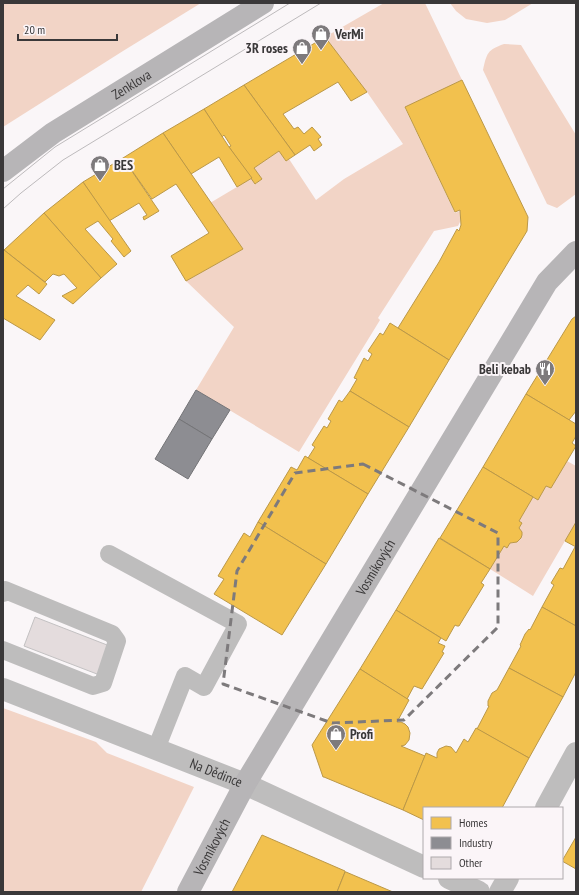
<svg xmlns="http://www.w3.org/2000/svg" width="579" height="895" font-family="'PT Sans Narrow',sans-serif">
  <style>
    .green { fill: #f2d4c6 }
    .homes { fill: #f2c14e; stroke: #bb9848 }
    .industry { fill: #8d8d92; stroke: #747477 }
    .building { fill: #e4dcdd; stroke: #c3c1c2 }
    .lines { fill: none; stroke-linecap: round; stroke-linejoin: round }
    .lane { stroke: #bebdbd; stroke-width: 18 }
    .street { stroke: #bebdbd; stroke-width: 22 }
    .primary { stroke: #b7b5b7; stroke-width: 22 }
    .tram { stroke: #bdbabc; stroke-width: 1 }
    .marked { fill: none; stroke: #7d7a7c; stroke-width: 3; stroke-dasharray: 8 5; stroke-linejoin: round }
    .labels { text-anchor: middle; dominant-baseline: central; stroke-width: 4; stroke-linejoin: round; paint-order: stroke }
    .poi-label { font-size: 14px; font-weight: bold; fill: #3a3839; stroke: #fbf5f8; text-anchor: start }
    .street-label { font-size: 14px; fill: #3a3839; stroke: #fbf5f8 }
  </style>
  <rect width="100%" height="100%" fill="#faf6f8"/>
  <g class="green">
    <polygon points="3,3 201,3 123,51 3,127"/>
    <polygon points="384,3 425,3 462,80 405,108 455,213 460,211 460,222 458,226 434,231 378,318 380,320 299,452 196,390 234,327 186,281 243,249 210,203 252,178 256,184 262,179 254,168 279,151 286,161 289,159 316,200 344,179 403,144 367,92 325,37"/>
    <polygon points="450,3 533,3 505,20 487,23 466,19 456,11"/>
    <path d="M504,44L521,45L576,135V194L557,208L547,204L483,70C487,53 487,50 504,44Z"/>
    <path d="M567,461L576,466V522L533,596L490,569L504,546L507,548L510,543C519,543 526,536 519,528L522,523L519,521L533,497L538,500L546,486L551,488Z"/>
    <polygon points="3,708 96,742 107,753 194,787 141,892 3,892"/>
  </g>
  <g class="homes">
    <polygon points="325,37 367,92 351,101 338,82 283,114 294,129 298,127 304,134 312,127 321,137 318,139 322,145 314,151 310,145 295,155 244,85"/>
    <polygon points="462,80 528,217 527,231 449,360 398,328 439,262 457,229 459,231 461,225 460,210 455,212 405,107"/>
    <polygon points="244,85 295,155 286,161 279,151 254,168 262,179 255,184 229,147 231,146 224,135 222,137 204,109"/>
    <polygon points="204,109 229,147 252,178 237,187 219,157 191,174 163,133"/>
    <polygon points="163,133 243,249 186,281 171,256 209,233 176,184 152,199 123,158"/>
    <polygon points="123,158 159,211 144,220 143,217 147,215 139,203 109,221 83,182"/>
    <polygon points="83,182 131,251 124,257 111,241 113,239 98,221 85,229 117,264 101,278 44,213"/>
    <polygon points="44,213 101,278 73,304 62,296 77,288 64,274 59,276 53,274 45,282 4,250"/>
    <polygon points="4,250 47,284 39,294 28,285 16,296 55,320 40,340 3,318 3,251"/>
    <polygon points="576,316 576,411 569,420 526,394 572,319"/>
    <polygon points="390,323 449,360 409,427 350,391 357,379 354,378 364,358 368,361 372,354 368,351 380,333 383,335"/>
    <polygon points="350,391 409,427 368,494 308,458 315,447 312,445 324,426 327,428 331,421 328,419 339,400 342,402"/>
    <polygon points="526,394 576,424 576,436 572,443 576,446 551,488 546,486 538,500 483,467"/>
    <polygon points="305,456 368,494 326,564 258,522 291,467 297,470"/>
    <polygon points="483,467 533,497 519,521 522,523 519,528 522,532 522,535 521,538 517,542 510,543 507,548 504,546 490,569 440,538"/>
    <polygon points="258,522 326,564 282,635 214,594 224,579 218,576 244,533 250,537"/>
    <polygon points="576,522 576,547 565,541"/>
    <polygon points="439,538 490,569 481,583 483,584 484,585 459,626 457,626 455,625 446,641 396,610"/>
    <polygon points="575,547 576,547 576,626 542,607 554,585 551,583 560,568 563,569"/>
    <polygon points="542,607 576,626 576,672 563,697 509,668 521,646 520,645 525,634 529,629 530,630"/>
    <polygon points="396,610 441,638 438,643 445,646 442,652 444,653 422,689 414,686 407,699 360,669"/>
    <polygon points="509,668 563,697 529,758 477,729 489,706 488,706 488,701 492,693 497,690"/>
    <polygon points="360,669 409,700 397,722 401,722 405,724 408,727 410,733 409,740 405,745 401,746 425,756 403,810 324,777 323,777 312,745"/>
    <polygon points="476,728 529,758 502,808 424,808 424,820 403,810 426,753 437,758 437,753 439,749 446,746 451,747 456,753 464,739 468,742"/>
    <polygon points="262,835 345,871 345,872 337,892 232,892"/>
    <polygon points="576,837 576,869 562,861"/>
    <polygon points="345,872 346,872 393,892 337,892"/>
  </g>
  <g class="industry">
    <polygon points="196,390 230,410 212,439 179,419"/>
    <polygon points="179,419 212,439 188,479 155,459"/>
  </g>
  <polygon class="building" points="35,617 120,650 110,679 24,646"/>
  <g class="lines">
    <g class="lane">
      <polyline points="109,554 238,624 204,687 185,676 156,749"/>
      <polyline points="3,593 5,590 112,634 117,641 103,683 93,686 3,650"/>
    </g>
    <g class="street">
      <path id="s1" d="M3,689L245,784L424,867"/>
      <polyline points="546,808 576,753"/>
      <polyline points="449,878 479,892"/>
      <polyline points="500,892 508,878"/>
    </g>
    <g class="primary">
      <path id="s2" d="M3,171L53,133L263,3"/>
      <path id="s3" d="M188,892L245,784L547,282L576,252"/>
    </g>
    <g class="tram">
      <polyline points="3,189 55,147 290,3"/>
      <polyline points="3,209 21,193 63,160 321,3"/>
    </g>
  </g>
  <path class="marked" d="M363,464L498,533V627L404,720L332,723L223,684L237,571L295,473Z"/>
  <defs>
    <g id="shop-pin" transform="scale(1)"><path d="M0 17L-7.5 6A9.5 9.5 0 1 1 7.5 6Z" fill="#7d7a7c" stroke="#fbf5f8"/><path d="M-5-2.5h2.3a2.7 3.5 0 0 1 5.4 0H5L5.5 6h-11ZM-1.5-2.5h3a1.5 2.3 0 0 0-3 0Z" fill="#fff"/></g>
    <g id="restaurant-pin" transform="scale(1)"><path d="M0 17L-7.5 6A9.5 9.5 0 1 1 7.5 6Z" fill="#7d7a7c" stroke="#fbf5f8"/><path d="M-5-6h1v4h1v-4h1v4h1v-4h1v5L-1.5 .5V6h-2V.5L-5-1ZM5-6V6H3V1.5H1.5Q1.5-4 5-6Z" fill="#fff"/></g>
  </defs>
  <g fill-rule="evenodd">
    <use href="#shop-pin" x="321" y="34"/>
    <use href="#shop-pin" x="302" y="48"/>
    <use href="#shop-pin" x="100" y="165"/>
    <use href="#restaurant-pin" x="545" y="369"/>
    <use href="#shop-pin" x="336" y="734"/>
  </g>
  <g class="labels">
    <g class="poi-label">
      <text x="335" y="34">VerMi</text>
      <text x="288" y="48" text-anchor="end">3R roses</text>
      <text x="114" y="165">BES</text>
      <text x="531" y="369" text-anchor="end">Beli kebab</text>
      <text x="350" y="734">Profi</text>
    </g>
    <g class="street-label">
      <text stroke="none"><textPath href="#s2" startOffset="155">Zenklova</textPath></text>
      <text stroke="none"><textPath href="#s3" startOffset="375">Vosmíkových</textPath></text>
      <text stroke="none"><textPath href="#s1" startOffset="229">Na Dědince</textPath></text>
      <text stroke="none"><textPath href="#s3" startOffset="51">Vosmíkových</textPath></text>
    </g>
  </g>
  <rect width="579" height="895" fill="none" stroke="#3a3839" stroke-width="8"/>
  <rect x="423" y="807" width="140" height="72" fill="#fbf5f8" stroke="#aea9ac"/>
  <rect x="431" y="817" width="20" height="12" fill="#f2c14e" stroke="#aea9ac"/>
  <text x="459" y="827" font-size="12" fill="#3a3839">Homes</text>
  <rect x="431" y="837" width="20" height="12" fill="#8d8d92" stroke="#aea9ac"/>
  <text x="459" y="847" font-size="12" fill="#3a3839">Industry</text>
  <rect x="431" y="857" width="20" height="12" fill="#e4dcdd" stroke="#aea9ac"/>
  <text x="459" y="867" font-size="12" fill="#3a3839">Other</text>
  <path d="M18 34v6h99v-6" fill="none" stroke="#3a3839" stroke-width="2"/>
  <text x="24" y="34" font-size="12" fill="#3a3839" stroke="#fbf5f8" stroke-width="3" paint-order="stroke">20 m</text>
</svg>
